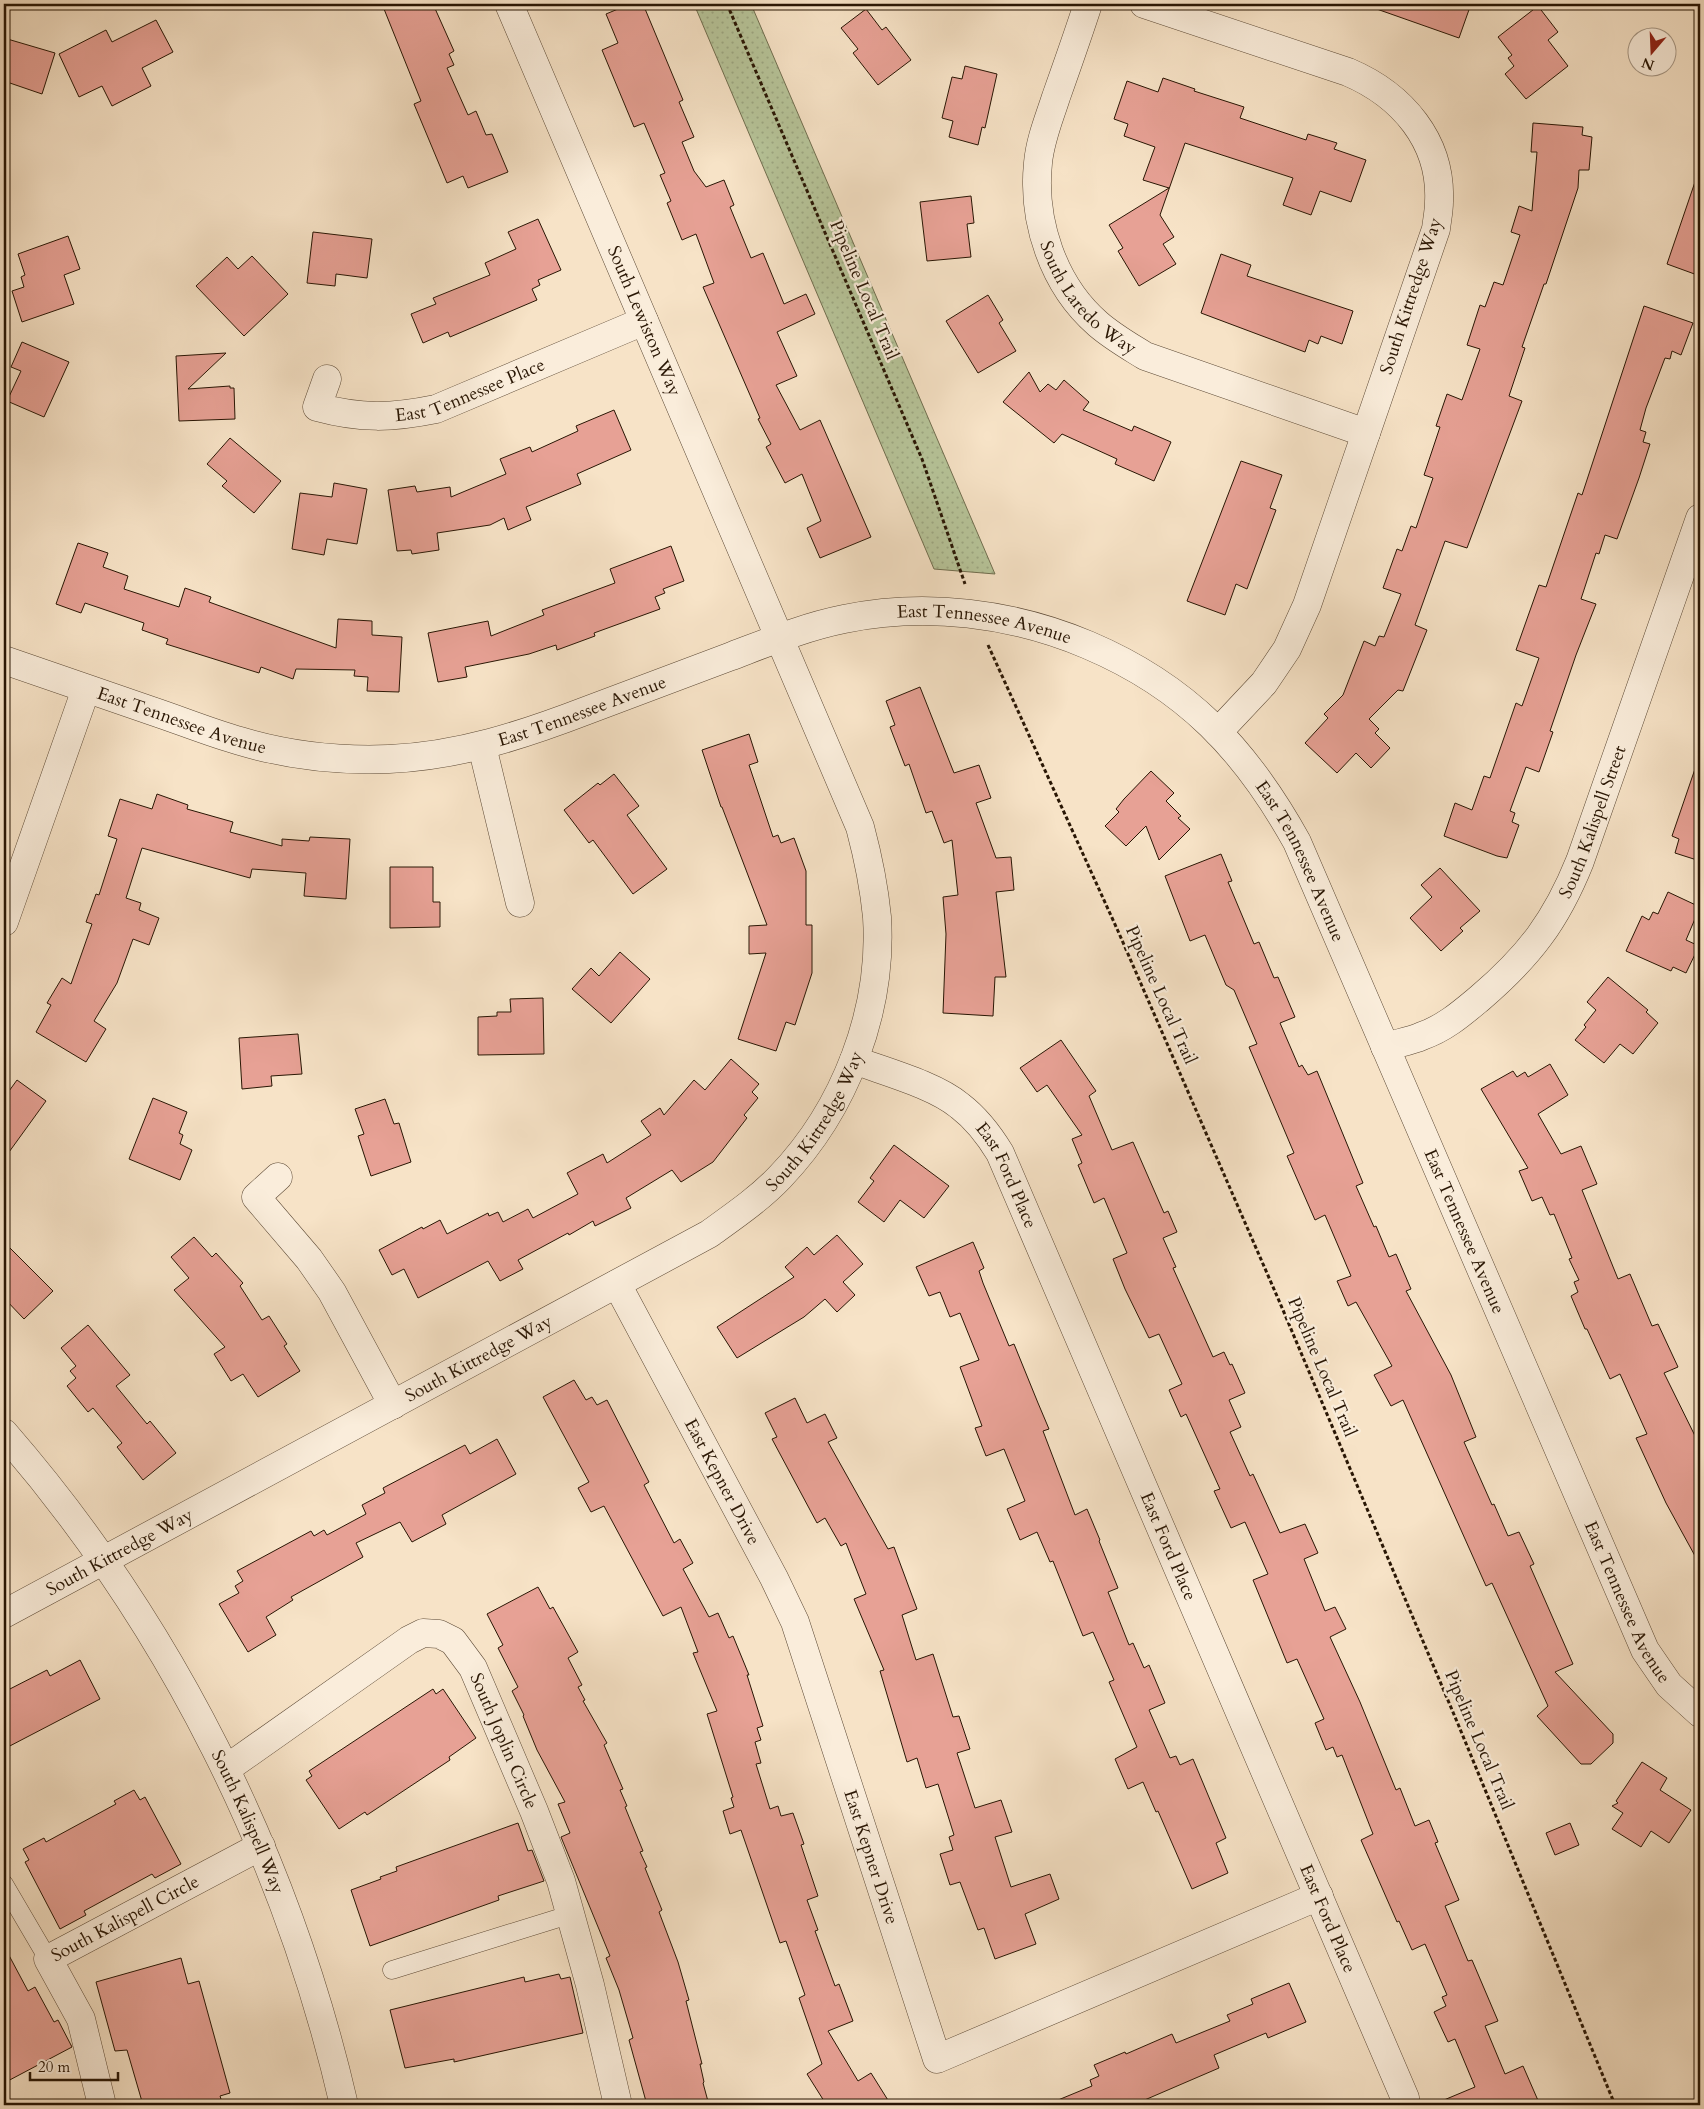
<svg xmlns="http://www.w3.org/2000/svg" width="1704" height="2109" font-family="Cardo,serif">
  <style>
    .grass { fill: url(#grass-dots); stroke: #706e4f }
    .building { fill: #e7a195; stroke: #291604 }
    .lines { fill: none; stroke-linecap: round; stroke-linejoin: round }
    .service-casing { stroke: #5c4935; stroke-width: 19 }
    .minor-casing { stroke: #5c4935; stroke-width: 29 }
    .tertiary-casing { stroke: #5c4935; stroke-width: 29 }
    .path { stroke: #291604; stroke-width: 3; stroke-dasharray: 4 2.5; stroke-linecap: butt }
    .service { stroke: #faeddb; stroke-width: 18 }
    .minor { stroke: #faeddb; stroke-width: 28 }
    .tertiary { stroke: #faeddb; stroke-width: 28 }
    .labels { text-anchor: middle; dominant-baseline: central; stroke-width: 4.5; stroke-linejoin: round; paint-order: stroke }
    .street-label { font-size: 18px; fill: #291604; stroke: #faeddb }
  </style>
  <defs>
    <pattern id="grass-dots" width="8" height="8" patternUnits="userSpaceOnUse" patternTransform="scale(1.25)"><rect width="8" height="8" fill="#b7c59a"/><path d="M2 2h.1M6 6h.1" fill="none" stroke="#9da883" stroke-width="1.8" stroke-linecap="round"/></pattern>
  </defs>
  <rect width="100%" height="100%" fill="#f7e3c7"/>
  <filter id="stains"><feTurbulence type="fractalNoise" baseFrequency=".004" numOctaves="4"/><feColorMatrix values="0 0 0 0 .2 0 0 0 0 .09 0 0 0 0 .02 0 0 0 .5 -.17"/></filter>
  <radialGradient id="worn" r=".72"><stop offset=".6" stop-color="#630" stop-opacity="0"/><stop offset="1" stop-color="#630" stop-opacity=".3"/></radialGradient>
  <polygon class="grass" points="694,4 751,4 995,574 934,569"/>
  <g class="building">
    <polygon points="382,4 433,4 454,51 449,54 454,65 447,68 468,115 476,111 486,135 492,134 508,172 468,188 463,176 447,183 414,104 421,101"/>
    <polygon points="630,4 643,4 683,100 679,102 694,137 682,142 694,171 706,187 724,180 734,205 730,207 751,258 763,253 784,304 806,294 815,314 777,332 797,376 776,385 800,430 820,420 871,537 820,558 807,528 821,521 802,474 785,483 766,447 771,444 758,419 760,418 703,287 714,283 696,234 682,240 667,203 671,201 660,175 665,173 644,123 634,127 602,50 618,43 606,14"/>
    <polygon points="1372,4 1471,4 1459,38 1371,7"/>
    <polygon points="1538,6 1558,32 1548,40 1568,66 1526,99 1505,74 1514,66 1508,58 1512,55 1498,37"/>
    <polygon points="866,9 882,30 886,27 911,60 878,85 853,53 858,49 841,28"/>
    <polygon points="156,20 173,52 142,68 151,86 112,106 102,86 79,97 59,54 106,30 112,42"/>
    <polygon points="4,38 55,53 42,94 4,81"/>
    <polygon points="965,66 997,74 985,128 982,127 978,145 949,137 953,121 942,118 952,77 962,79"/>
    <polygon points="1163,78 1195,89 1194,91 1244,107 1240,118 1306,140 1308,134 1337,143 1334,149 1366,160 1351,202 1320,191 1311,215 1283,205 1293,178 1185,143 1160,215 1174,237 1163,244 1176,264 1139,286 1118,251 1123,248 1109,225 1169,188 1143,180 1155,147 1124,136 1128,124 1114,119 1127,81 1158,92"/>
    <polygon points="1533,123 1583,127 1582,135 1592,137 1589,170 1579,170 1578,188 1546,284 1544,284 1522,347 1525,348 1509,396 1522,401 1467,548 1445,541 1415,625 1427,630 1403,691 1398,690 1369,719 1379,729 1375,733 1390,748 1371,768 1356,753 1337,773 1305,743 1328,718 1324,714 1343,695 1364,641 1375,646 1379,636 1384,637 1401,594 1383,588 1397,549 1402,551 1411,526 1416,528 1433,478 1424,475 1440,427 1436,426 1447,394 1462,400 1480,349 1467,345 1480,305 1485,307 1494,282 1503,285 1520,235 1511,232 1519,206 1532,211 1537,152 1531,152"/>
    <polygon points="1696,179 1700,180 1700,276 1667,264"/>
    <polygon points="971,196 974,223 967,224 971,257 927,261 920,202"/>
    <polygon points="538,219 561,270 538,280 540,285 532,289 537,300 450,337 448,332 423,343 411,314 436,304 433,298 490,275 485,263 516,249 508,232"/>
    <polygon points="313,232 372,239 367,278 336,274 335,286 307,283"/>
    <polygon points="68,236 80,269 64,275 74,304 22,322 12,291 24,287 21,277 25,275 18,254"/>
    <polygon points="1221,254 1251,265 1247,276 1353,311 1342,344 1321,336 1318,344 1309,340 1305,352 1201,313"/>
    <polygon points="252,256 288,294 244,336 196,286 227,257 238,269"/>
    <polygon points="988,295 1003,320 999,323 1016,351 978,373 946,321"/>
    <polygon points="1644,306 1693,323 1681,355 1672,351 1670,359 1665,358 1646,408 1640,430 1646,432 1643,442 1650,444 1639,478 1617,539 1605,535 1599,554 1596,553 1581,599 1596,604 1576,655 1550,731 1553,732 1539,772 1526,767 1510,811 1515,813 1512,822 1519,825 1507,858 1497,856 1444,836 1455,803 1472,810 1484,776 1490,778 1516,703 1522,706 1539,658 1516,650 1539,585 1546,587 1578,493 1582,495"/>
    <polygon points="22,342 69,362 44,417 7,401 21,371 11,367"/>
    <polygon points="226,353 188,389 230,386 230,388 234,388 235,419 179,421 176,356"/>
    <polygon points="1029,372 1040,392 1048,384 1056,390 1064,380 1089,402 1083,410 1132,431 1134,426 1171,442 1154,481 1115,464 1117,459 1062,434 1054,443 1003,402"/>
    <polygon points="614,410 631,450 577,474 581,484 526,507 531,520 508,530 504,518 490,525 437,533 439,550 412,554 411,550 397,551 388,490 415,486 417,492 450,487 451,497 506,474 500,459 530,447 532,452 578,431 576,426"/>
    <polygon points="230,438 281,481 254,513 222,486 227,481 207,464"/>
    <polygon points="1241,461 1282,475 1270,508 1276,510 1247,589 1236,584 1225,615 1187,601"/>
    <polygon points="334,483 367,489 357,544 327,539 324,555 292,549 300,493 332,497"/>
    <polygon points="78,543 108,553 103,567 128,576 124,589 179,607 185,588 211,597 209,602 336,648 338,619 372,621 372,635 402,637 399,692 367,691 368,677 354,676 355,670 296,669 293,679 261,667 259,673 166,644 168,639 142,630 144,623 85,603 81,613 56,604"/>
    <polygon points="671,546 684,581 663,589 665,593 655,597 660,609 594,633 595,636 557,650 556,645 529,654 465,667 467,677 438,682 428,633 488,621 491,636 544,615 542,610 615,583 610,569"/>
    <polygon points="920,687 954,773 979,765 991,798 976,803 996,858 1011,857 1014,890 996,892 1006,977 995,977 993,1016 943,1013 946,934 943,897 958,895 952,840 944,843 932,811 926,813 909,764 905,766 890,727 895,725 886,701"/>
    <polygon points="749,734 758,762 749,765 773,837 778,835 781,843 794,838 806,871 806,925 812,925 812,973 795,1025 786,1022 776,1051 738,1039 766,953 749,954 749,926 767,925 722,807 721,807 702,750"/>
    <polygon points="1696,766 1700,767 1700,861 1675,853 1679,839 1672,836"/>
    <polygon points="1151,771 1174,793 1166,801 1181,816 1178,818 1190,829 1159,860 1146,826 1126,846 1105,826 1119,812 1116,809 1124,799"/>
    <polygon points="614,774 639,806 627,815 667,869 633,894 593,840 589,843 564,810 598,783 600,785"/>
    <polygon points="157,794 188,805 187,809 233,822 230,832 282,846 282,839 309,841 310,837 350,839 346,899 304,896 306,873 252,869 250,878 142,848 126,898 141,903 139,910 159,918 149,945 133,939 117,983 94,1021 106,1029 86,1062 36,1032 51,1005 47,1003 62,978 71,984 92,924 86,922 96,894 99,895 117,839 108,836 120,799 152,809"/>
    <polygon points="1221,854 1232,881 1228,882 1254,944 1259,942 1274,978 1278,977 1295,1017 1280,1023 1299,1067 1302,1065 1308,1075 1317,1071 1363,1183 1356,1186 1374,1227 1376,1226 1389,1257 1396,1254 1411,1289 1406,1291 1451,1375 1476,1437 1464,1442 1492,1505 1494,1504 1508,1536 1519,1532 1534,1564 1530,1566 1573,1664 1555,1672 1613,1734 1613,1743 1591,1764 1581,1764 1537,1716 1548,1706 1492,1583 1486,1586 1403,1400 1391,1406 1374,1375 1392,1366 1356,1302 1348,1306 1337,1281 1351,1276 1325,1215 1315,1220 1287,1156 1294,1153 1249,1047 1257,1044 1234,990 1226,985 1205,935 1190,941 1165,876"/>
    <polygon points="390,867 433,867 433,902 440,902 440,927 390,928"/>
    <polygon points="1440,868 1480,911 1460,928 1463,931 1441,951 1410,918 1432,897 1421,885"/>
    <polygon points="1668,892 1700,907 1686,940 1699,946 1686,973 1673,967 1671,971 1626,951 1642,916 1649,920 1653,912 1658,914"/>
    <polygon points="620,952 650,979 611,1023 572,989 591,968 599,976"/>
    <polygon points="1608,977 1648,1010 1646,1012 1658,1023 1633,1054 1620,1044 1604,1063 1575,1040 1586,1027 1584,1025 1596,1010 1587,1002"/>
    <polygon points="543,998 544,1054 478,1055 478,1017 497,1016 497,1012 511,1012 510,999"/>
    <polygon points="298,1034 302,1074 271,1076 272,1086 242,1089 239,1038"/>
    <polygon points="1061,1040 1096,1091 1089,1096 1112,1150 1133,1142 1164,1213 1168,1211 1177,1232 1163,1238 1176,1267 1173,1268 1213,1357 1224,1352 1230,1365 1232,1364 1245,1393 1229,1400 1241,1427 1230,1432 1250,1476 1253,1474 1280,1533 1305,1524 1318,1553 1304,1559 1325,1611 1335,1607 1346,1629 1330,1637 1360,1702 1396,1790 1400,1788 1415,1826 1429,1820 1438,1842 1435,1843 1459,1900 1445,1906 1468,1961 1472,1960 1498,2021 1485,2026 1505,2074 1523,2066 1540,2105 1432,2105 1475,2087 1455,2039 1448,2042 1434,2012 1446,2006 1442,1997 1447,1995 1425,1944 1412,1950 1399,1921 1397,1922 1361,1840 1373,1834 1342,1755 1337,1757 1333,1747 1326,1750 1315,1723 1324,1719 1297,1659 1287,1663 1253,1580 1268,1574 1245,1522 1231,1528 1214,1491 1220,1489 1186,1414 1181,1417 1169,1390 1182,1384 1159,1334 1149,1338 1125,1289 1113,1259 1127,1253 1104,1198 1094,1203 1078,1165 1082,1163 1072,1139 1082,1135 1047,1085 1037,1092 1020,1068"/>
    <polygon points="731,1059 759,1084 752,1092 758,1098 744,1115 747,1118 713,1162 681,1182 672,1170 626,1198 631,1208 595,1226 593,1221 569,1235 568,1233 518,1260 523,1269 500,1281 488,1261 418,1298 404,1269 392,1275 379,1250 422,1227 423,1229 440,1220 447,1234 488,1213 489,1216 498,1212 503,1222 528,1209 533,1218 578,1194 567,1173 603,1154 607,1163 651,1135 641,1121 660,1108 664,1115 694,1080 705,1090"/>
    <polygon points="1550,1064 1568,1095 1538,1114 1561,1154 1581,1146 1597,1184 1582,1190 1618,1279 1630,1274 1652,1326 1658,1324 1678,1367 1664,1373 1700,1446 1700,1565 1666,1503 1636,1438 1647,1434 1620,1374 1610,1379 1587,1329 1585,1329 1571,1296 1578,1292 1574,1282 1579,1280 1569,1259 1572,1258 1554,1214 1550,1215 1542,1197 1532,1201 1519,1171 1528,1168 1481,1089 1513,1071 1517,1077 1525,1072 1528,1077"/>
    <polygon points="17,1080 46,1101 4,1159 4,1098"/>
    <polygon points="153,1098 187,1112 179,1133 183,1135 180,1144 192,1150 180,1180 129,1159"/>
    <polygon points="385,1099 394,1124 399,1123 411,1162 371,1176 358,1136 364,1134 355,1109"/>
    <polygon points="894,1145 949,1186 924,1218 900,1200 884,1222 858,1202 874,1181 870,1178"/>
    <polygon points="837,1235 863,1264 843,1282 855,1295 837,1312 825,1299 804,1317 737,1358 717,1327 794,1277 785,1267 807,1247 814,1255"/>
    <polygon points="194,1237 212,1257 216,1253 243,1283 240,1286 262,1320 269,1316 287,1344 284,1346 300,1371 258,1397 243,1374 231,1381 214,1354 225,1347 174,1290 189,1278 171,1257"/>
    <polygon points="4,1242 53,1291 24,1319 4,1298"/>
    <polygon points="973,1242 984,1268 979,1271 983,1283 1009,1346 1014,1344 1038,1403 1049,1429 1043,1431 1075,1515 1087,1509 1100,1540 1099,1541 1118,1588 1108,1592 1129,1645 1133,1643 1144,1668 1149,1665 1165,1703 1149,1710 1170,1758 1176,1756 1180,1765 1193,1759 1226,1838 1216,1843 1228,1873 1192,1889 1158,1811 1156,1812 1143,1782 1128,1789 1115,1759 1137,1747 1109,1682 1114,1680 1093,1632 1083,1636 1053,1561 1050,1562 1037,1532 1020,1540 1007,1509 1025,1501 1004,1449 986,1456 975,1428 982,1426 960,1367 979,1360 960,1313 950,1317 940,1292 929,1296 916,1267"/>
    <polygon points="88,1325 130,1375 116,1386 147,1424 150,1421 176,1453 143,1480 117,1447 122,1443 93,1408 88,1412 67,1386 76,1378 70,1371 76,1366 61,1348"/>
    <polygon points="574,1380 586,1400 592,1397 597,1405 607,1400 649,1482 644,1485 674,1543 680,1539 693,1563 683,1569 709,1617 718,1613 729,1638 733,1636 749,1675 747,1675 763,1726 757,1728 761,1740 755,1742 761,1763 756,1764 770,1809 778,1806 781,1816 793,1813 804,1844 801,1845 818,1896 807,1900 818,1930 815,1931 835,1986 839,1984 853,2021 828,2031 858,2081 871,2073 891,2105 817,2105 824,2101 807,2074 822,2064 799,1998 805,1995 786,1941 780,1943 741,1830 730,1834 723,1811 734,1807 731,1798 733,1797 707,1714 717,1711 693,1653 698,1652 681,1607 663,1616 604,1506 591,1512 578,1488 589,1482 543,1397"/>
    <polygon points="795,1398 807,1423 825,1414 837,1438 828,1442 888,1549 894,1547 917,1609 902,1615 916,1660 933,1654 953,1717 959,1716 970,1749 957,1753 975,1808 1001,1800 1012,1832 995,1837 1011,1887 1050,1874 1059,1899 1025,1914 1036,1944 995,1959 984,1928 978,1930 960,1882 950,1885 940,1854 953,1850 949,1837 954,1835 938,1784 926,1788 917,1758 907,1762 880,1671 884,1670 854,1599 866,1594 846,1543 841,1546 825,1518 817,1523 772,1439 777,1437 765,1413"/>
    <polygon points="497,1439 516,1474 442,1515 446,1524 412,1542 400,1522 356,1543 363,1557 291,1597 293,1600 266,1617 276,1635 248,1652 219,1604 239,1593 235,1586 243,1581 237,1571 311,1531 314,1536 324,1530 327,1535 366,1514 362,1505 385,1493 383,1488 465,1445 470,1454"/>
    <polygon points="538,1587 550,1609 553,1607 578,1652 568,1658 582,1685 578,1687 585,1700 583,1701 607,1743 604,1745 623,1789 620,1790 627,1806 625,1807 643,1851 640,1852 647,1867 645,1868 662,1910 659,1912 678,1962 689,2000 686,2001 702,2064 700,2064 704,2082 703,2083 709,2105 647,2105 629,2040 633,2038 619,1990 606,1958 610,1956 561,1837 570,1833 558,1804 565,1802 537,1750 523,1716 524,1715 512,1691 518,1687 498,1648 503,1645 487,1614"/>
    <polygon points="80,1660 100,1699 4,1749 4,1692 47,1670 50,1676"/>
    <polygon points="433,1689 436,1694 443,1689 476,1738 449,1757 450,1760 367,1815 365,1812 339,1829 306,1780 312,1776 309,1771"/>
    <polygon points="1642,1762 1667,1778 1660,1790 1691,1810 1669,1843 1651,1831 1641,1847 1612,1829 1623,1813 1612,1806 1618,1803 1616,1801"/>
    <polygon points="134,1790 140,1800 145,1797 181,1864 155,1878 152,1874 84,1911 86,1915 60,1929 25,1862 29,1860 23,1849 44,1838 46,1842 116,1804 114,1801"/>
    <polygon points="518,1823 528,1851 532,1850 544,1881 498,1896 499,1900 370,1946 351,1890 381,1879 380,1877 397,1871 396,1867"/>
    <polygon points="1570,1823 1579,1845 1555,1855 1546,1833"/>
    <polygon points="4,1946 28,1991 35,1987 54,2022 58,2020 72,2047 4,2083"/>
    <polygon points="181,1958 188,1984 199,1981 230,2093 220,2096 223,2105 143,2105 127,2050 115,2051 96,1982"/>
    <polygon points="559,1974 561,1979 570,1977 583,2033 454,2062 454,2059 405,2068 390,2010 524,1977 525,1982"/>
    <polygon points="1289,1983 1306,2022 1268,2038 1266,2033 1214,2055 1219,2068 1133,2105 1046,2105 1092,2086 1090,2080 1099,2076 1094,2065 1125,2052 1126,2054 1172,2034 1176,2043 1230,2021 1227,2015 1253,2004 1251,1999"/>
  </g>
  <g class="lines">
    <g class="service-casing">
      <g id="service">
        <polyline points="4,1884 48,1959"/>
        <polyline points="392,1970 572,1914"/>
      </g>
    </g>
    <g class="minor-casing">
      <g id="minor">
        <path id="s1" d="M1088,4C1078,35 1067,66 1056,97C1049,119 1040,140 1038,163C1032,221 1053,285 1098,324C1113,337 1129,346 1145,356L1366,433"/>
        <path d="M1144,4L1348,72C1402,95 1442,141 1439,202C1439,211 1437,220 1436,229L1307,605L1287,649L1264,683L1218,732"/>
        <path id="s2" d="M327,379L317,407C361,419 392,418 436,409L644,321"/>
        <path id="s3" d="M4,660C53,677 103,694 152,711C182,721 211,733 240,741C287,755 339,761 389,759C459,756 523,735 588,710C635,692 682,675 729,657C766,643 804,627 844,619C926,602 1012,613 1088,645C1187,687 1246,750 1297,842L1645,1650L1669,1685L1700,1713"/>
        <polyline points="482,746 520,903"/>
        <polyline points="4,922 86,689"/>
        <path id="s4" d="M1385,1047C1398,1043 1411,1041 1422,1036C1445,1028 1462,1013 1480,998C1529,956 1556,921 1580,861L1700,518"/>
        <path id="s5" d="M854,1060C886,1072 935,1085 960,1106C977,1119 989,1135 1000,1153L1405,2098L1406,2105"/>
        <polyline points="278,1177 256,1197 309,1259 332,1292 393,1405"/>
        <path id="s6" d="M617,1284L774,1578L795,1622L937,2059L1319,1896"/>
        <path id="s7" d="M4,1614L709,1234C734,1216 759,1199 780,1177C845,1109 883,1011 877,917C874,886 868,857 860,827L509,4"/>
        <path id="s8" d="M226,1769L409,1640L423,1633L439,1634L453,1641L473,1668L534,1811L561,1881L590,1985L618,2105"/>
        <path id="s9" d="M102,2105L81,2019L48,1959L261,1846"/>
      </g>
    </g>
    <g class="tertiary-casing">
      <g id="tertiary">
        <path id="s10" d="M4,1433C171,1625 287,1858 344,2105"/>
      </g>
    </g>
    <g class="path">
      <polyline points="727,4 922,459 965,584"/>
      <polyline points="988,645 1118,931 1280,1303 1458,1724 1615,2105"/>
    </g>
    <use href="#service" class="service"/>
    <use href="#minor" class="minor"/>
    <use href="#tertiary" class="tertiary"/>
  </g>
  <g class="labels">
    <g class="street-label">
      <text transform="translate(864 290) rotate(67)">Pipeline Local Trail</text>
      <text stroke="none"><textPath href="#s1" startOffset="318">South Laredo Way</textPath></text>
      <text transform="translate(1411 296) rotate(-72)">South Kittredge Way</text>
      <text transform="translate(644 321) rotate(67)">South Lewiston Way</text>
      <text stroke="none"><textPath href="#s2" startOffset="188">East Tennessee Place</textPath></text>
      <text stroke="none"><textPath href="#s3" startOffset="1020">East Tennessee Avenue</textPath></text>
      <text stroke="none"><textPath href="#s3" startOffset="600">East Tennessee Avenue</textPath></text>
      <text stroke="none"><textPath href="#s3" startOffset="188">East Tennessee Avenue</textPath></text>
      <text stroke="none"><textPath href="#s4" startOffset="321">South Kalispell Street</textPath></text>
      <text stroke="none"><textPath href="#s3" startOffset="1439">East Tennessee Avenue</textPath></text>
      <text transform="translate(1161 995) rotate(66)">Pipeline Local Trail</text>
      <text stroke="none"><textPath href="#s7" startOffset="958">South Kittredge Way</textPath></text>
      <text stroke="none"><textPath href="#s5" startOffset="201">East Ford Place</textPath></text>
      <text stroke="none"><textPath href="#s3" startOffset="1844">East Tennessee Avenue</textPath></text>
      <text stroke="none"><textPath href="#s7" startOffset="539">South Kittredge Way</textPath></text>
      <text transform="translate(1322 1367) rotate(67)">Pipeline Local Trail</text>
      <text stroke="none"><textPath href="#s6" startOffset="224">East Kepner Drive</textPath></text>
      <text stroke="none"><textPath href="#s5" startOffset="606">East Ford Place</textPath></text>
      <text stroke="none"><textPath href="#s7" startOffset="131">South Kittredge Way</textPath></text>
      <text stroke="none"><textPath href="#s3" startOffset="2249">East Tennessee Avenue</textPath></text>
      <text transform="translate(1479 1740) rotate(67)">Pipeline Local Trail</text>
      <text stroke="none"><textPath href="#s8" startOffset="384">South Joplin Circle</textPath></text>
      <text stroke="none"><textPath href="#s10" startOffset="461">South Kalispell Way</textPath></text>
      <text stroke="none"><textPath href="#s6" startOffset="629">East Kepner Drive</textPath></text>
      <text stroke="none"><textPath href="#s9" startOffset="244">South Kalispell Circle</textPath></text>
      <text stroke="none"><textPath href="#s5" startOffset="1011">East Ford Place</textPath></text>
    </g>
  </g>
  <rect width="1704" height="2109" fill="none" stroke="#f7e3c7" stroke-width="20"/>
  <rect x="5" y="5" width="1694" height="2099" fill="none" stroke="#291604" stroke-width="2.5"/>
  <rect x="10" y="10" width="1684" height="2089" fill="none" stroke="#291604"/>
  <g transform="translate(1652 52) rotate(199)"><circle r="24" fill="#faeddb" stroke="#a69785"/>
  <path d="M0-4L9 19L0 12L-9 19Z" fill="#8f2418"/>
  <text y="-8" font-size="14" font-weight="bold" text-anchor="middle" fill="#291604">N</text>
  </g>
  <path d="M30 2072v8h88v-8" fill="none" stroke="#291604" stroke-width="2.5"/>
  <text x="38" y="2072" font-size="15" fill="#291604" stroke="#faeddb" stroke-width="4" paint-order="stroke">20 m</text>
  <rect width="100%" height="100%" filter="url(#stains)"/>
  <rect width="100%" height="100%" fill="url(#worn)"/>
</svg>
